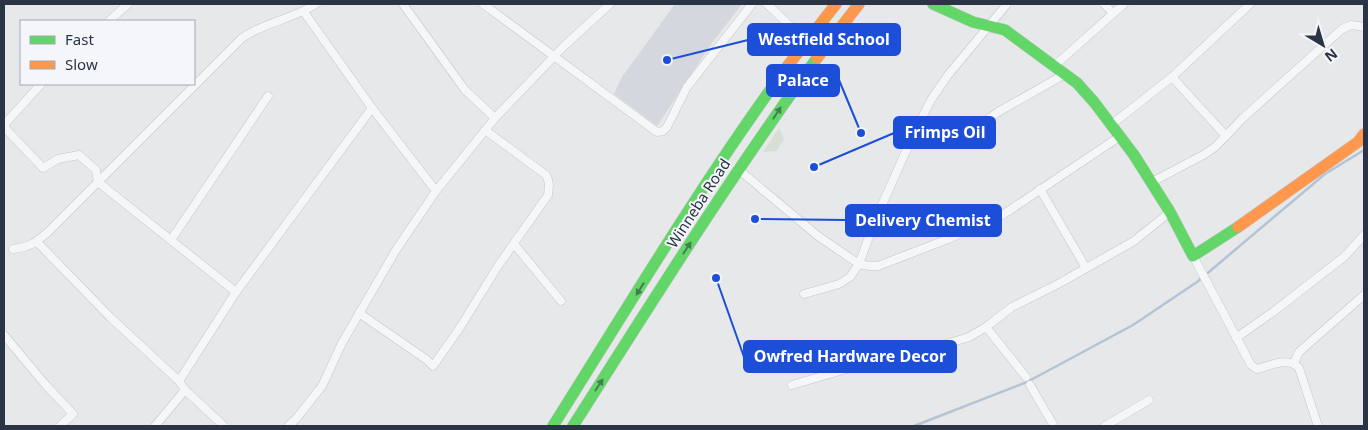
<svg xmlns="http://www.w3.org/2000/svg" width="1368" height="430" font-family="'Noto Sans',sans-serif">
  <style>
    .built { fill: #d4d7dd }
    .green { fill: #d6ded6 }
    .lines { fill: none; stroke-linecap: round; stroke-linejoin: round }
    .stream { stroke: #b4c4d5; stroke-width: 2.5 }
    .street-casing { stroke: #c4c6c8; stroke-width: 9 }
    .fast-casing { stroke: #c4c6c8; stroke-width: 12 }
    .slow-casing { stroke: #c4c6c8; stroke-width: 12 }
    .street { stroke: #f5f6f7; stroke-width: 8 }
    .fast { stroke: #63d668; stroke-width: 11 }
    .slow { stroke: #ff974d; stroke-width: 11 }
    .oneway { fill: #447d55 }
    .labels { text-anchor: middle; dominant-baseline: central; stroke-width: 4; stroke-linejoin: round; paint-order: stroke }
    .street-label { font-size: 15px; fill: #2b3445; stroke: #f4f6f9 }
    .leader { fill: none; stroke: #1d4ed8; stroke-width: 2 }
    .callout-dot { fill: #1d4ed8; stroke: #f4f6f9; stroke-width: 2 }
    .callout { fill: #1d4ed8; stroke: #1d4ed8; stroke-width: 2 }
    .callout-label { font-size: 16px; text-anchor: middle; font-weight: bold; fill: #fff }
  </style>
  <rect width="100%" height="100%" fill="#e6e8ea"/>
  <polygon class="built" points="675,4 742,4 712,43 657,126 614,94 622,77"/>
  <polygon class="green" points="779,128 784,139 776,151 763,152"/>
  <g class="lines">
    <polyline class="stream" points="914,426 1027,382 1133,325 1197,282 1325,174 1364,150"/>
    <g class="street-casing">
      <g id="street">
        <polyline points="403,4 465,90 495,118"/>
        <polyline points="483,4 657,132 663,131 667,127 687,87 752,4"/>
        <polyline points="767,4 806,41"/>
        <polyline points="1104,4 1113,13"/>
        <polyline points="304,12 372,108 436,191"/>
        <polyline points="109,21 128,4"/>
        <polyline points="1053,67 1124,4"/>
        <polyline points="1172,77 1226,136"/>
        <polyline points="4,125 41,84"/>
        <polyline points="980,125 998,112 1065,74"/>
        <polyline points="1111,125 1172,77 1250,4"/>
        <polyline points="4,127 43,168 58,159 79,155 96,170 98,182 236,292"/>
        <polyline points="738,169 818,236 834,247 859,264 869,266 878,266 948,239 1004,214 1119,137"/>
        <polyline points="1152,182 1205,154 1215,147 1243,118 1342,29 1351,25 1364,27"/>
        <polyline points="1040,189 1086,268"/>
        <polyline points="171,240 268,96"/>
        <polyline points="37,242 110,317 179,381 185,390 224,426"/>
        <polyline points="514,244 561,301"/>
        <path d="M13,249C30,247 35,243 48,232L242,38C265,22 293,19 316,4"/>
        <path d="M1193,256L1251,365L1257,369C1270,366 1288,356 1299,368L1318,426"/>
        <polyline points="804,294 839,284 850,277 859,264 876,218 916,129 931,100 948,75 1007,4"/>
        <path d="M359,313L427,360L433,366L459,329L498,266L548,195C549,187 550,182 546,175L485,130"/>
        <polyline points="986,327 1026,377"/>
        <polyline points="4,335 44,383 73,414 60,426"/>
        <polyline points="1236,338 1273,312 1345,256 1364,235"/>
        <polyline points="1294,363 1299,352 1364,295"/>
        <polyline points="179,381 236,292 372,108"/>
        <polyline points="792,385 860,365 936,347 969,337 986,327 1012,307 1060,283 1134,241 1170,212"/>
        <polyline points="1030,385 1054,426"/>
        <polyline points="155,426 185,390"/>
        <polyline points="288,426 296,419 322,386 342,343 396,250 436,191 495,118 563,47 610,4"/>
        <polyline points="1105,426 1149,400"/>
      </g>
    </g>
    <g class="fast-casing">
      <g id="fast">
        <polyline points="933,4 973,22 1005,30 1077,83 1094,102 1134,155 1170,212 1193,256 1238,227"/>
        <path d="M553,426C629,305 702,183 786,68"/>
        <path d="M573,426C652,302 730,177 817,58"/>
      </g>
    </g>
    <g class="slow-casing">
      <g id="slow">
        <polyline points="817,58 859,4"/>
        <polyline points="786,68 836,4"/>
        <polyline points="1238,227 1358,142 1364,134"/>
      </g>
    </g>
    <use href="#street" class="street"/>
    <use href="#fast" class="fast"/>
    <use href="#slow" class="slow"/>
  </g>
  <defs><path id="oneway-solid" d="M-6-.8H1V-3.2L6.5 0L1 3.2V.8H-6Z" transform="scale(1.25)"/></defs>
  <g class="oneway">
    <use href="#oneway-solid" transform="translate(777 113) rotate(-57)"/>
    <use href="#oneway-solid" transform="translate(687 248) rotate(-57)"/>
    <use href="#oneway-solid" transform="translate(640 289) rotate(122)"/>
    <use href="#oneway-solid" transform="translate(599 385) rotate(-57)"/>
  </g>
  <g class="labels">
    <g class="street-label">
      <text transform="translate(698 203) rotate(-57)">Winneba Road</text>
    </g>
  </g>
  <path class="leader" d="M667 60L748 40M861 133L839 80M814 167L894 133M755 219L846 220M716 278L744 357"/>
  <g class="callout-dot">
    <circle cx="667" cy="60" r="5"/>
    <circle cx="861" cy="133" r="5"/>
    <circle cx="814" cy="167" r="5"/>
    <circle cx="755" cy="219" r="5"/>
    <circle cx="716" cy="278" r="5"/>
  </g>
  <g class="callout">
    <rect x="748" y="24" width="152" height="31" rx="5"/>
    <rect x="767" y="65" width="72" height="31" rx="5"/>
    <rect x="894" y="117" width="101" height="31" rx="5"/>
    <rect x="846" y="205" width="155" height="31" rx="5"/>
    <rect x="744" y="341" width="212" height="31" rx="5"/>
  </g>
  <g class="callout-label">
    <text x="824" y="45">Westfield School</text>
    <text x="803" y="86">Palace</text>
    <text x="945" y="138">Frimps Oil</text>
    <text x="923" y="226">Delivery Chemist</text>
    <text x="850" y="362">Owfred Hardware Decor</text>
  </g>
  <rect width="1368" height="430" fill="none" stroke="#2b3445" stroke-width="10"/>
  <rect x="20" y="20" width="175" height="65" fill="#f4f6f9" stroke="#a4a8b1"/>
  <rect x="30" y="36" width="25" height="8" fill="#63d668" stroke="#a4a8b1"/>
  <text x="65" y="45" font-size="15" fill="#2b3445">Fast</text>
  <rect x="30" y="61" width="25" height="8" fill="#ff974d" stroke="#a4a8b1"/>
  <text x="65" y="70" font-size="15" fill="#2b3445">Slow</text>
  <g transform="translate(1323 45) rotate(142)" stroke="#f4f6f9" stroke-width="4" paint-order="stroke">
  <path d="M0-4L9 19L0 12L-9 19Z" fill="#2b3445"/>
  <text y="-8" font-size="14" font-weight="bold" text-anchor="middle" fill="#2b3445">N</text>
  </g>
</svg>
